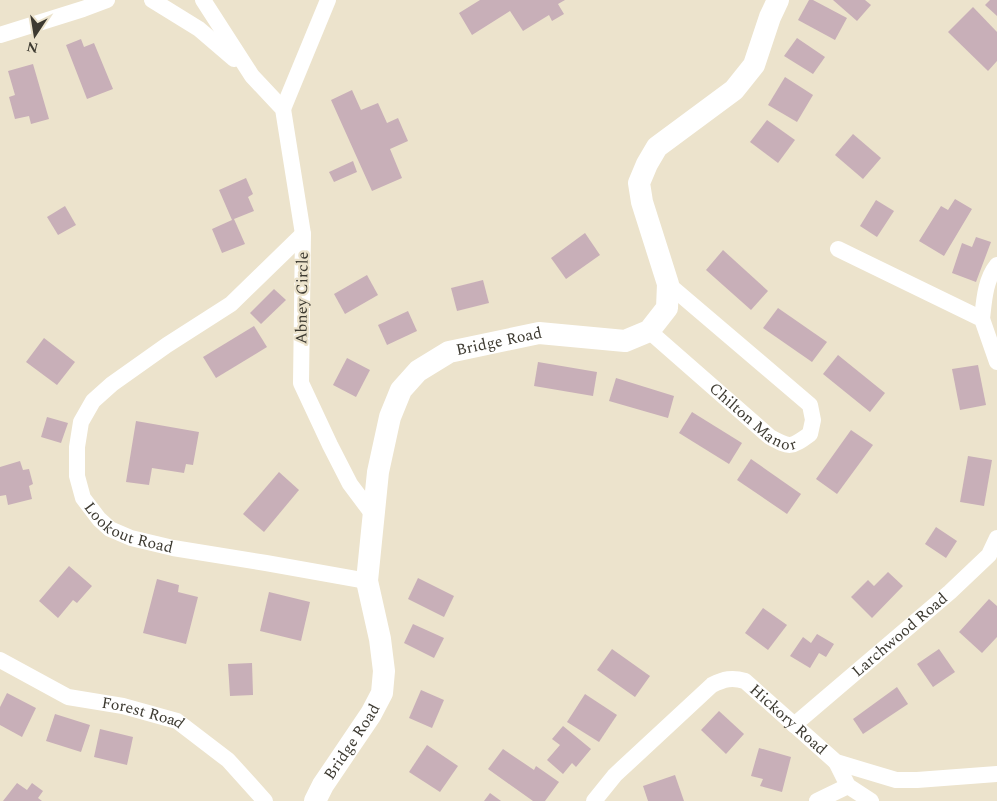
<svg xmlns="http://www.w3.org/2000/svg" width="997" height="801" font-family="Spectral,serif">
  <style>
    .building { fill: #c8afb8 }
    .lines { fill: none; stroke-linecap: round; stroke-linejoin: round }
    .street { stroke: #fff; stroke-width: 16 }
    .secondary { stroke: #fff; stroke-width: 22 }
    .labels { text-anchor: middle; dominant-baseline: central; stroke-width: 4.5; stroke-linejoin: round; paint-order: stroke }
    .street-label { font-size: 16px; fill: #3d3a31; stroke: #ece3cc }
  </style>
  <rect width="100%" height="100%" fill="#ece3cc"/>
  <g class="building">
    <polygon points="480,0 565,0 558,4 564,14 552,21 549,15 523,31 510,11 472,35 459,13"/>
    <polygon points="809,0 813,0 847,18 835,40 798,20"/>
    <polygon points="833,0 865,0 871,5 857,21"/>
    <polygon points="990,0 997,0 997,16 985,5"/>
    <polygon points="973,7 997,32 997,61 988,71 948,32"/>
    <polygon points="797,38 825,57 813,74 784,56"/>
    <polygon points="81,39 84,47 94,43 113,89 87,99 66,45"/>
    <polygon points="33,64 49,119 31,124 29,116 15,119 9,97 15,95 8,71"/>
    <polygon points="785,77 813,95 797,122 768,105"/>
    <polygon points="352,90 361,110 378,103 387,123 398,118 408,141 390,149 402,178 372,191 331,100"/>
    <polygon points="767,120 795,140 778,163 750,142"/>
    <polygon points="853,134 881,158 863,179 835,155"/>
    <polygon points="353,161 357,172 334,182 329,172"/>
    <polygon points="246,178 253,194 248,197 254,211 234,219 245,244 222,253 212,229 232,220 219,190"/>
    <polygon points="955,199 972,209 944,256 919,241 941,206 948,210"/>
    <polygon points="876,200 894,211 877,237 860,226"/>
    <polygon points="65,206 76,225 58,235 47,217"/>
    <polygon points="585,233 600,255 566,279 551,258"/>
    <polygon points="976,237 991,242 976,282 952,273 962,243 972,247"/>
    <polygon points="723,250 768,291 751,310 706,270"/>
    <polygon points="367,275 378,295 345,314 334,294"/>
    <polygon points="483,280 489,303 457,311 451,288"/>
    <polygon points="274,289 286,300 261,324 250,313"/>
    <polygon points="778,308 827,342 812,362 763,328"/>
    <polygon points="408,311 417,331 387,345 378,325"/>
    <polygon points="254,326 267,347 216,378 203,357"/>
    <polygon points="44,338 75,362 57,385 26,362"/>
    <polygon points="838,355 885,393 870,412 823,374"/>
    <polygon points="347,358 370,370 356,397 333,385"/>
    <polygon points="538,362 597,372 593,396 534,386"/>
    <polygon points="978,365 986,405 960,410 952,369"/>
    <polygon points="616,378 674,396 668,418 609,401"/>
    <polygon points="692,412 742,443 729,464 679,433"/>
    <polygon points="47,417 68,423 61,443 41,437"/>
    <polygon points="136,421 199,432 193,465 186,464 184,473 152,468 149,485 126,482"/>
    <polygon points="851,430 873,445 837,494 816,479"/>
    <polygon points="968,456 992,460 984,506 960,502"/>
    <polygon points="751,459 801,494 787,514 737,480"/>
    <polygon points="20,461 23,470 29,469 33,484 29,486 32,499 8,505 6,495 0,496 0,467"/>
    <polygon points="279,472 299,490 264,532 243,514"/>
    <polygon points="936,527 957,541 946,558 925,544"/>
    <polygon points="69,566 92,586 77,603 73,600 58,618 39,601"/>
    <polygon points="888,572 903,586 872,618 851,597 868,580 874,586"/>
    <polygon points="418,578 454,596 444,617 408,599"/>
    <polygon points="157,579 179,585 178,592 198,597 186,644 143,633"/>
    <polygon points="269,592 310,602 301,641 260,631"/>
    <polygon points="989,599 997,606 997,637 982,653 959,632"/>
    <polygon points="763,608 787,625 768,650 745,633"/>
    <polygon points="413,624 444,638 434,658 404,643"/>
    <polygon points="817,634 834,644 826,657 819,653 810,668 790,656 803,637 811,643"/>
    <polygon points="612,649 650,676 635,697 597,670"/>
    <polygon points="939,649 955,672 933,687 917,664"/>
    <polygon points="252,663 253,695 230,696 228,664"/>
    <polygon points="897,687 908,704 863,734 853,719"/>
    <polygon points="421,690 444,700 432,728 409,718"/>
    <polygon points="7,693 36,708 22,737 0,725 0,707"/>
    <polygon points="585,694 617,715 599,742 567,722"/>
    <polygon points="719,711 744,734 726,754 701,730"/>
    <polygon points="55,714 90,725 81,752 46,741"/>
    <polygon points="563,726 591,749 576,767 572,763 563,774 547,760 560,745 552,739"/>
    <polygon points="100,729 133,737 127,765 94,757"/>
    <polygon points="427,745 458,766 440,792 409,772"/>
    <polygon points="759,748 791,757 782,792 760,786 763,779 751,776"/>
    <polygon points="503,749 534,770 536,766 559,782 545,801 533,801 488,769"/>
    <polygon points="675,775 684,801 648,801 643,786"/>
    <polygon points="17,783 27,790 32,783 43,791 38,798 42,801 3,801"/>
    <polygon points="490,793 501,801 484,801"/>
  </g>
  <g class="lines">
    <g class="street">
      <polyline points="152,0 199,29 234,59"/>
      <polyline points="203,0 252,76 283,109 303,234 301,383 330,445 350,484 374,516"/>
      <polyline points="0,35 83,9 107,0"/>
      <polyline points="283,109 328,0"/>
      <path id="s1" d="M303,234L231,304L167,345L112,384L93,401L81,422L77,447V476L83,498L99,519L110,529L131,538L173,548L266,563L367,581"/>
      <polyline points="838,249 982,319 997,362"/>
      <path d="M982,319C984,301 985,280 997,265"/>
      <path id="s2" d="M649,331L770,437C790,448 791,448 810,434L813,420L810,405L668,284"/>
      <path id="s3" d="M0,660L68,697L123,706L177,721L228,760L265,801"/>
      <path id="s4" d="M794,725L950,592L989,555L997,538"/>
      <polyline points="836,762 848,786 871,801"/>
      <path id="s5" d="M594,801L615,775L712,685C724,679 732,677 745,681L836,762L896,780H917L997,774"/>
      <polyline points="817,801 848,786"/>
    </g>
    <path class="secondary" id="s6" d="M315,801L323,785L371,714L382,693L384,671L380,639L367,581L378,472L390,417L401,390L418,371L449,352L539,333L625,341L649,331L667,308L668,284L642,202L639,183L647,164L657,147L734,90L754,65L770,17L778,0"/>
  </g>
  <g class="labels">
    <g class="street-label">
      <text transform="translate(302 298) rotate(-89)">Abney Circle</text>
      <text stroke="none"><textPath href="#s6" startOffset="549">Bridge Road</textPath></text>
      <text stroke="none"><textPath href="#s2" startOffset="136">Chilton Manor</textPath></text>
      <text stroke="none"><textPath href="#s1" startOffset="428">Lookout Road</textPath></text>
      <text stroke="none"><textPath href="#s4" startOffset="139">Larchwood Road</textPath></text>
      <text stroke="none"><textPath href="#s3" startOffset="154">Forest Road</textPath></text>
      <text stroke="none"><textPath href="#s5" startOffset="258">Hickory Road</textPath></text>
      <text stroke="none"><textPath href="#s6" startOffset="70">Bridge Road</textPath></text>
    </g>
  </g>
  <g transform="translate(35 35) rotate(192)" stroke="#ece3cc" stroke-width="4" paint-order="stroke">
  <path d="M0-4L9 19L0 12L-9 19Z" fill="#3d3a31"/>
  <text y="-8" font-size="14" font-weight="bold" text-anchor="middle" fill="#3d3a31">N</text>
  </g>
</svg>
